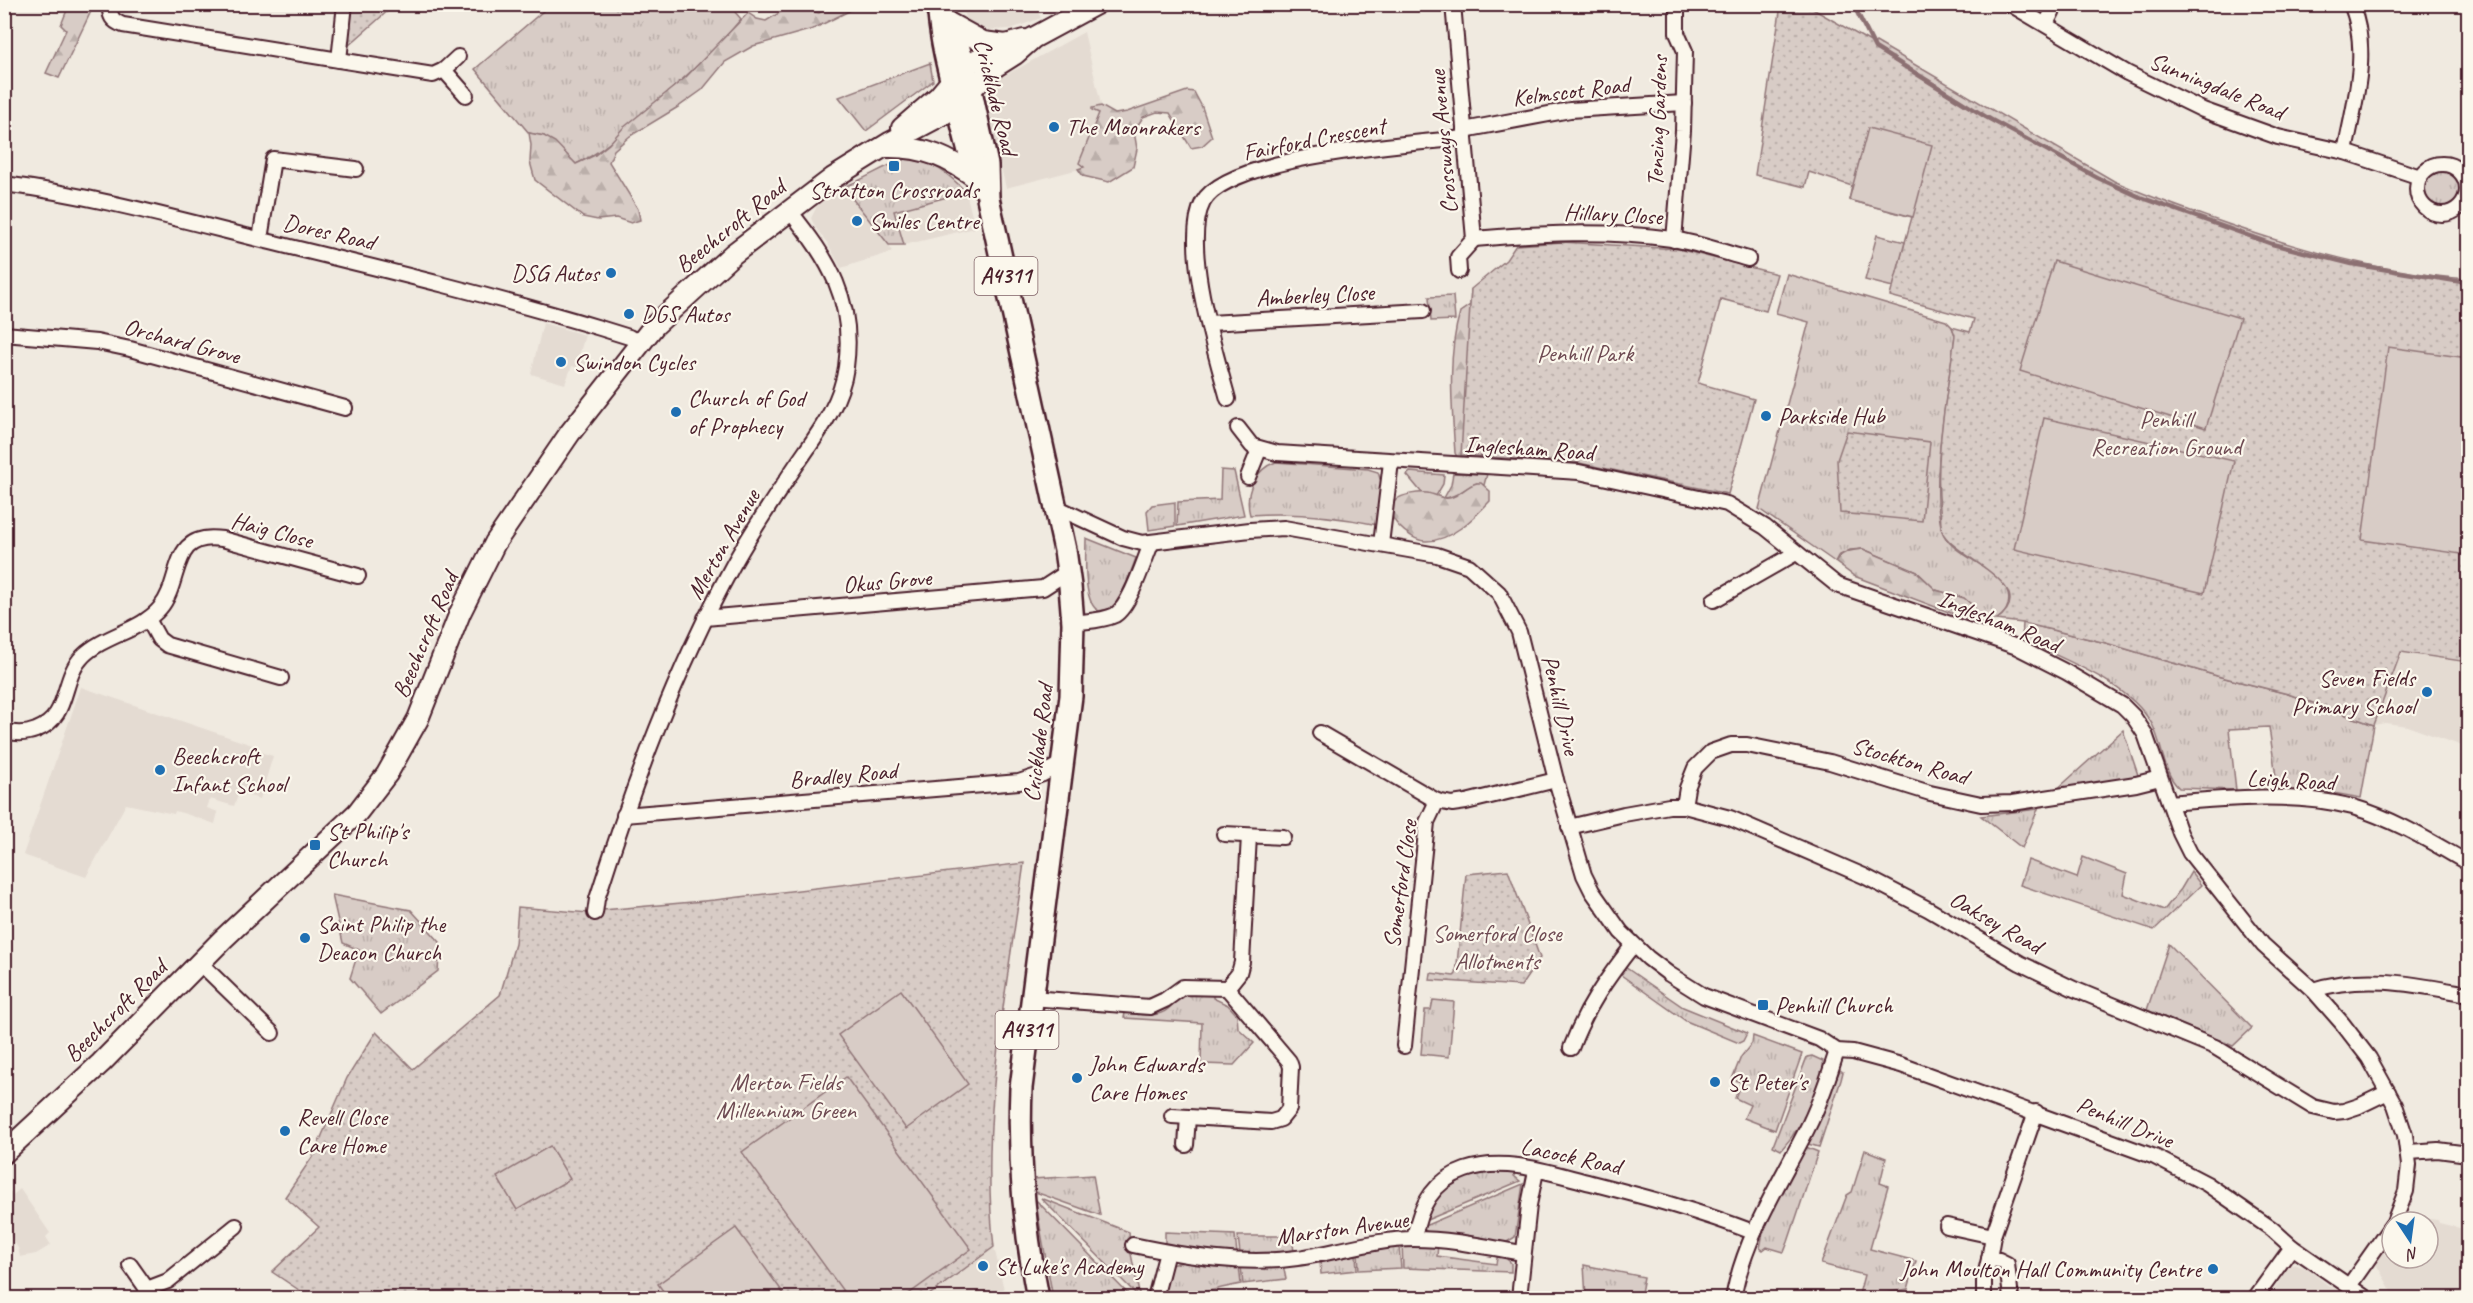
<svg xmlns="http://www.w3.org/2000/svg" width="2473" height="1303" font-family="Caveat,sans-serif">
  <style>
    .built { fill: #e4dbd2 }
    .grass { fill: url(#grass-tufts); stroke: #917678; stroke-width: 1.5 }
    .forest { fill: url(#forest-firs); stroke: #917678; stroke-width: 1.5 }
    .park { fill: url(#park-dots); stroke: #917678; stroke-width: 1.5 }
    .pitch { fill: #d8ccc6; stroke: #917678; stroke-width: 1.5 }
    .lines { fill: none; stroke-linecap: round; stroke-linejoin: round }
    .stream { stroke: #8c6f72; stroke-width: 4.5 }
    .street-casing { stroke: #4a1f2b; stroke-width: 18 }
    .secondary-casing { stroke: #4a1f2b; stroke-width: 24 }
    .primary-casing { stroke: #4a1f2b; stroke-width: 26 }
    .street { stroke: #fbf7ec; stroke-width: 14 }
    .secondary { stroke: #fbf7ec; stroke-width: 20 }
    .primary { stroke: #fbf7ec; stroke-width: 21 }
    .poi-dot { fill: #1f6fb2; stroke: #fbf7ec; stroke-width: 2 }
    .labels { text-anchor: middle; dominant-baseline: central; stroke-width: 4.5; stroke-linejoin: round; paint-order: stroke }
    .shield { fill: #fbf7ec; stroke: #7f6065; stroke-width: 1.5 }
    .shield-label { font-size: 22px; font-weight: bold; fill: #4a1f2b }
    .street-label { font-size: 24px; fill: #4a1f2b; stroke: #fbf7ec }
    .poi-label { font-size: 24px; fill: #4a1f2b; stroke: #fbf7ec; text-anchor: start }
    .park-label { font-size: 24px; fill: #6e4a52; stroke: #fbf7ec }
  </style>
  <defs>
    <pattern id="grass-tufts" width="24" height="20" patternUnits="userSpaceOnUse" patternTransform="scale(1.5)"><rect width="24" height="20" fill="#d8ccc6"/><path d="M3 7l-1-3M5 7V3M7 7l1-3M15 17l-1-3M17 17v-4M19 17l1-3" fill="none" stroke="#bbafaa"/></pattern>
    <pattern id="forest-firs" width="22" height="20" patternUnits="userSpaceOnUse" patternTransform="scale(1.5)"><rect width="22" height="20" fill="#d8ccc6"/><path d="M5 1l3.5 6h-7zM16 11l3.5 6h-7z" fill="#bbafaa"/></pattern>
    <pattern id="park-dots" width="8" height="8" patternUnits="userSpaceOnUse" patternTransform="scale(1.5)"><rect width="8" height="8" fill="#d8ccc6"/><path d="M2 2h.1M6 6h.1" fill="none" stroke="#bbafaa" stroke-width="1.8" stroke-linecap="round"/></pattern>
  </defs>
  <rect width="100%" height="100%" fill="#f0eae0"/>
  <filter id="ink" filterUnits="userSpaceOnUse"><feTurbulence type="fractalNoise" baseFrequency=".0167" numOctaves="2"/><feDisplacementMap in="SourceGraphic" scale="12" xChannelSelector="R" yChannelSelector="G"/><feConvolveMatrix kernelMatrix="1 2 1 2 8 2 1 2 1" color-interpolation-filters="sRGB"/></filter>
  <g filter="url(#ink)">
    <g class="built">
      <polygon points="961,5 1034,5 1041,18 1011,29 989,30 968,22"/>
      <polygon points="1084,32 1114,160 1006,188 987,110 987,98 990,92 999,79"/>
      <polygon points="843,187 889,245 892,252 841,268 828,244 815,227 811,218 817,206"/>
      <polygon points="966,192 975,228 904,245 894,211"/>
      <polygon points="543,323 585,335 579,356 588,359 584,370 572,366 565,384 531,374"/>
      <polygon points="2401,652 2468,662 2468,748 2407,726 2385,723 2374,725"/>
      <polygon points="81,687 255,746 263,753 273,756 260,799 239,793 234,806 210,799 207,808 218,812 215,824 186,814 175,811 174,814 126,804 86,877 23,855"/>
      <polygon points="20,1189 50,1233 46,1237 51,1245 36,1254 20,1257 18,1248 4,1226 5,1195 10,1191 13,1195"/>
      <polygon points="2406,1216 2438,1220 2439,1223 2468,1230 2468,1288 2466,1298 2395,1297 2376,1264 2392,1239 2392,1258 2428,1258 2428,1222 2402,1222"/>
      <polygon points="994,1247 1006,1298 925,1298 943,1285"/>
      <polygon points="2294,1264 2306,1268 2329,1286 2352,1298 2269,1298 2286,1270"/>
    </g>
    <g class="grass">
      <path d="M554,5H729L741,19C713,53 679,83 646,112C623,131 603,152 576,164L544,136L529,133L475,69L549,6Z"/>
      <polygon points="930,63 933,81 866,131 839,97"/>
      <path d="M906,159C933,161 948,173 966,192L894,211L904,245H889L843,187C865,180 884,165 906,159Z"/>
      <circle cx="2443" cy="189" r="18"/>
      <path d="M1787,274L1946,321L1952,327L1955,335C1949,386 1929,482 1942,530C1950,560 2017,569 2008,605C2004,619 1993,621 1980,624L1973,606L1964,599L1936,590L1917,572L1863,549L1850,550L1838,556L1835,562L1759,509L1809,322L1776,313Z"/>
      <polygon points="1453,296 1455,320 1431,321 1429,297"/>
      <path d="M1276,462L1368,469L1378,472L1380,479L1383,480L1378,525C1335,516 1294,512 1250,515C1244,493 1255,469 1276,462Z"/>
      <polygon points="1221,470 1234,471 1244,515 1177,526 1178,502 1220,500"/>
      <polygon points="1410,472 1444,475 1443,484 1436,496 1422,493 1407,475"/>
      <path d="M1453,473L1487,474L1484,485L1477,483C1466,487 1456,498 1444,498L1451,485Z"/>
      <polygon points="1175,502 1175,526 1149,530 1147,511 1152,505"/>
      <path d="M1086,538L1136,558L1121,599L1112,608L1099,611C1082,603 1086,555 1086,538Z"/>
      <path d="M2023,623L2106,643L2217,676L2288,694L2374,725L2361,798L2311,789L2278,791L2269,727L2229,729L2236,790L2179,788C2162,772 2163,744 2152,724C2127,681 2065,661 2022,639Z"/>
      <polygon points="2123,730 2139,778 2055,791"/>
      <polygon points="2038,809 2022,848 1981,816"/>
      <polygon points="2083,857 2127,874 2123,894 2164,910 2181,889 2191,872 2201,885 2154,930 2020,885 2028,860 2077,878"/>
      <polygon points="332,895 411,910 440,942 438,971 381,1014 350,978 359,950 343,943"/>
      <polygon points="2169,944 2252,1028 2233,1046 2147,1010"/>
      <polygon points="1622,965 1683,1007 1747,1033 1743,1041 1739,1043 1686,1021 1621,975"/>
      <path d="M1187,994H1213V998L1228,1005L1237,1015L1238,1028L1254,1043L1234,1065L1201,1064L1202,1023L1124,1018L1125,1013C1138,1014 1157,1019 1168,1009C1175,1003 1178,997 1187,994Z"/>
      <polygon points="1433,1000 1454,1002 1449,1057 1421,1054 1425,1010 1431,1010"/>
      <polygon points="1753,1036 1802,1054 1775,1130 1744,1118 1750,1105 1735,1098 1741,1082 1732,1079 1741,1057 1752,1043"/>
      <path d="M1812,1056L1823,1061C1826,1088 1798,1131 1781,1150L1773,1146L1807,1057Z"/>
      <polygon points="1840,1070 1843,1072 1841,1080 1819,1147 1808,1144"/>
      <polygon points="1806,1147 1818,1152 1788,1242 1784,1252 1767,1247 1763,1250 1760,1248 1763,1233 1759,1232"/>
      <polygon points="1865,1150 1886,1158 1880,1183 1888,1186 1870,1249 1916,1261 1908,1289 1858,1298 1864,1275 1821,1264 1847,1195 1852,1192"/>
      <path d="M1480,1171L1514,1172V1176L1520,1181L1422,1222C1435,1192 1450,1182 1480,1171Z"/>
      <polygon points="1093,1175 1100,1215 1035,1192 1033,1179"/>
      <polygon points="1523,1184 1515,1237 1507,1242 1507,1247 1429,1234 1422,1227"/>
      <polygon points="1041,1198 1129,1232 1130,1249 1140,1298"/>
      <polygon points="1035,1199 1132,1298 1053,1298"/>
      <polygon points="1165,1232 1235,1235 1237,1254 1165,1246"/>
      <polygon points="1238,1236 1292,1236 1294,1252 1240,1253"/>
      <polygon points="1402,1243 1438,1244 1437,1256 1496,1264 1498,1253 1506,1255 1506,1258 1511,1263 1511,1272 1403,1268"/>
      <polygon points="1399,1247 1401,1268 1359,1270 1358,1253"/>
      <polygon points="1356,1254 1357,1270 1321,1274 1320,1261"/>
      <path d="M1188,1261L1239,1266L1241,1284C1213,1289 1187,1298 1159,1298L1170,1265Z"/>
      <polygon points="1283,1265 1286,1279 1243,1284 1241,1267"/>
      <polygon points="1584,1265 1644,1277 1640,1298 1586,1298"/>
    </g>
    <g class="forest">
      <polygon points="69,5 94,5 59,78 46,73 66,30 61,25"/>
      <polygon points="792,5 805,5 811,11 819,13 824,10 828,5 857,5 857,7 813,29 753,46 725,62 702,90 678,107 630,136 614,150 609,162 638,209 640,220 631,223 616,218 598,220 583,217 535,180 530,162 531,145 529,133 544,136 555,142 576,164 595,155 609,144 623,128 686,77 748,13 757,19 766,21"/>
      <polygon points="1187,91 1194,92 1202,107 1212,137 1202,146 1191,148 1170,113 1157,112 1143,117 1134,131 1137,149 1133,167 1109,182 1083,176 1078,169 1084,167 1079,163 1099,113 1092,110 1092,108 1101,106 1115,114 1127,112"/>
      <path d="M1471,289L1524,459L1510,464L1460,462L1455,453C1452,408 1447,356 1460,312L1470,305Z"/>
      <path d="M1477,483H1481L1490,491V501C1474,518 1451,542 1425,541C1410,540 1379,515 1396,500C1402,494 1420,492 1427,493C1433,494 1439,497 1445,498C1456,500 1466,485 1477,483Z"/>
      <path d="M1863,549L1917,572L1936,590L1964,598L1973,606L1980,624L1854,576L1835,562C1841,552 1851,550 1863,549Z"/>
    </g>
    <g class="park">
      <polygon points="351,5 387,5 390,9 348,46"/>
      <path d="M1781,5H1806L1874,44L1876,42L2114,181C2147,196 2182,208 2216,220C2298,249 2382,273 2468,279V662L2401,652L2374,725L2288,694L2217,676L2106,643L2023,623L1996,620C2045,586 1951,557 1942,531C1940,525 1941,516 1940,509C1934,452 1948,391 1955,335L1952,327L1970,332L1974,319L1890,296L1912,217L1849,200L1852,186L1809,172L1805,187L1755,175Z"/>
      <polygon points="1562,242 1678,249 1777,274 1766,311 1721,299 1698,383 1754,399 1728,494 1579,463 1461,455 1471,289 1506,260 1516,245"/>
      <polygon points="1847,431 1930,442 1922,521 1840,513 1837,460"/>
      <path d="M1024,863C1007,987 979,1122 994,1247L925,1298H311L272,1272L319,1227L285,1197L313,1156L347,1078L376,1032L413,1069L500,995L515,944L518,907L601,914L603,910L715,900Z"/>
      <polygon points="1508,870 1540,958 1521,986 1430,980 1431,973 1454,976 1456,974 1466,874"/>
    </g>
    <g class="pitch">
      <polygon points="1868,128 1932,145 1913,217 1849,200"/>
      <polygon points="1877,235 1905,242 1893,287 1865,280"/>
      <polygon points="2054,261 2240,318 2206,428 2020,371"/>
      <polygon points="2388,347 2468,358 2468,555 2362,540"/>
      <polygon points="2044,418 2234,461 2204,593 2014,549"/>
      <polygon points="901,990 968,1084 906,1129 838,1035"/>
      <polygon points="846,1077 971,1249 903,1298 848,1298 742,1152"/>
      <polygon points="550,1146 570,1179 517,1210 497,1177"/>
      <polygon points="736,1228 787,1298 668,1298 658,1284"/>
    </g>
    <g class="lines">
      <polyline class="stream" points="1853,4 1875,48 1986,117 2098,178 2140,197 2272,244 2352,264 2468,283"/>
      <g class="street-casing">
        <g id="street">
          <path d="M110,4C109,16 112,21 123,25L339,60"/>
          <polyline points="345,4 339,60 433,75 444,70 466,95"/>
          <polyline points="1453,4 1474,239 1458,257 1459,271"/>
          <polyline points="2010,4 2127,73 2203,110 2278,137 2345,152 2420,177"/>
          <polyline points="2046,24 2056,4"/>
          <polyline points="444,70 458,57"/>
          <polyline points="1464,130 1570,110 1684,103"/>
          <path d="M2345,152C2354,104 2371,51 2351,4"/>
          <circle cx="2442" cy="189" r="25"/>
          <path d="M4,184C90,195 174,218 258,239C373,267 487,294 600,328L629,337L639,343"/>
          <polyline points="260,239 273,159 356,169"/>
          <path d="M1474,239C1540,233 1606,230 1672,239C1698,243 1723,252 1748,259"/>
          <polyline points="1674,240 1683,131 1685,51 1677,33 1677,5"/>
          <polyline points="1209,323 1423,311"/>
          <polyline points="4,334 97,342 130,349 345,408"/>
          <path d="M1228,399C1216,354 1181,244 1203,202C1227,156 1414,143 1465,138"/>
          <polyline points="1238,428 1252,446 1277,453 1579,472 1727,504 1765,527 1837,585 2017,647 2066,672 2122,705 2133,716 2145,734 2180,833 2190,853 2263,945 2313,990 2342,1023 2369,1058 2395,1105 2405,1135 2409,1165 2406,1191 2394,1222"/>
          <polyline points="1248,477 1259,450"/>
          <polyline points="1056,507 1123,538 1142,543 1250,530 1284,528 1437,555 1469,566 1499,593 1519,632 1556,780 1584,875 1592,891 1621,932 1648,958 1669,974 1704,996 1819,1039 1837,1051 1853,1052 1901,1065 2155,1157 2207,1184 2272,1229 2292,1247 2366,1298"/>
          <polyline points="1381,544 1391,462"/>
          <polyline points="1714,600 1796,553"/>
          <polyline points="705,618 1043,588 1069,571"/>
          <polyline points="148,619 159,639 167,645 281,678"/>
          <path d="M1073,623C1086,621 1103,621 1115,615C1130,606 1144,561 1151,544"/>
          <path d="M4,731C15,734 26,734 36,730C71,717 60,679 83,656C104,635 141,631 160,608C183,581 169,531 222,539L358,576"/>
          <polyline points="1320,733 1437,801"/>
          <path d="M2169,803C2227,798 2297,792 2353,807C2394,819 2431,842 2468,863"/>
          <polyline points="1684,806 1687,788 1695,768 1711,752 1731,745 1747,745 1830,762 1930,793 1981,804 2012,803 2136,784 2160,778"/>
          <polyline points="624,815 1019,782 1043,774 1062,763"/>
          <polyline points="1569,827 1624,814 1669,806 1684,806 1730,818 1864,876 1928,909 2020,963 2074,989 2215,1047 2313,1107 2334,1112 2344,1111 2359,1106 2388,1092"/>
          <polyline points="1224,834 1283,837"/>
          <path d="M595,913L597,899C633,785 675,672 732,567C751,532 773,500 795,467C816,436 841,405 846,367C855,300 829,260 789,210"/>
          <polyline points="199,962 272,1033"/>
          <polyline points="1227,988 1239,973 1242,962 1249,836"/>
          <path d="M2313,990C2364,973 2418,985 2468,994"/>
          <polyline points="1031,998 1150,1007 1165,1000 1183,987 1227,988 1289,1061 1291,1067 1289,1109 1281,1119 1271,1122 1172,1116"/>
          <polyline points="1404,1046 1427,822 1437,801 1452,804 1466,802 1556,780"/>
          <path d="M1571,1048C1586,1008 1607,978 1633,945"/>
          <polyline points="1186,1145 1188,1117"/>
          <polyline points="2409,1152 2438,1150 2468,1154"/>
          <polyline points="1947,1226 1993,1236"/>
          <path d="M1414,1239C1419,1208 1432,1181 1465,1170C1505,1156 1551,1173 1591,1183C1646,1197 1699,1211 1753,1232"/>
          <path d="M1133,1245C1185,1256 1244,1266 1297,1258C1336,1253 1374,1239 1414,1239C1451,1239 1487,1247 1523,1253"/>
          <polyline points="130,1265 147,1289"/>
          <polyline points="2349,1286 2392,1225"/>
          <polyline points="145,1298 147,1289 168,1281 236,1226"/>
          <polyline points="1155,1298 1167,1252"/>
          <polyline points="1519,1298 1529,1205 1536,1171"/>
          <path d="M1733,1298C1745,1236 1779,1185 1807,1129C1820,1104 1828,1078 1837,1051"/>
          <polyline points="1984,1298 1984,1280 1989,1259"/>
          <polyline points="2011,1298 2007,1264 1999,1260 1989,1259 1993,1236 2036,1112"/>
          <polyline points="2255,1298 2292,1247"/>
        </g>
      </g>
      <g class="secondary-casing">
        <g id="secondary">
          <polyline points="945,21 983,42 1006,45"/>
          <polyline points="902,128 939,96 964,66 1006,45 1024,40"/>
          <path d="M886,147C924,146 950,158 979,180"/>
          <polyline points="4,1153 101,1063 223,939 357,813 387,774 418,719 460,613 495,543 570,433 654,326 733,254 833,178 891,142 944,114 996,66 1015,54 1033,38 1096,4"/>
        </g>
      </g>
      <g class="primary-casing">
        <g id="primary">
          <path d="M939,13L955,35L971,91L987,165L988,198L1065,550L1070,586L1073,623L1071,696L1021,1088C1018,1161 1024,1227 1038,1298"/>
          <path d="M939,14C942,49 952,82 960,115C966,140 971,164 982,187"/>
        </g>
      </g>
      <use href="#street" class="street"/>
      <use href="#secondary" class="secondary"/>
      <use href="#primary" class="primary"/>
    </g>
  </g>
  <g class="poi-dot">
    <circle cx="1054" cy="127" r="6"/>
    <rect x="888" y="160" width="12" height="12" rx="3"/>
    <circle cx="857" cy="221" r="6"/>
    <circle cx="611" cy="273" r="6"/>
    <circle cx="629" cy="314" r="6"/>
    <circle cx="561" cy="362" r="6"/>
    <circle cx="676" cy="412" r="6"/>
    <circle cx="1766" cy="416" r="6"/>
    <circle cx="2427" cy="692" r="6"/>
    <circle cx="160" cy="770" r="6"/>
    <rect x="309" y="839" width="12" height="12" rx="3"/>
    <circle cx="305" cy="938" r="6"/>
    <rect x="1757" y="999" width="12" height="12" rx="3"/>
    <circle cx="1077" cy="1078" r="6"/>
    <circle cx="1715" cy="1082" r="6"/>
    <circle cx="285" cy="1131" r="6"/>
    <circle cx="983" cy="1266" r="6"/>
    <circle cx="2213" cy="1269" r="6"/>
  </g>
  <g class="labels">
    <g class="shield">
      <rect x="974.5" y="257" width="63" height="38" rx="4.5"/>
      <rect x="995.5" y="1011" width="63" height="38" rx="4.5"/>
    </g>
    <g class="shield-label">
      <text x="1006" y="276">A4311</text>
      <text x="1027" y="1030">A4311</text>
    </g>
    <g class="street-label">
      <text transform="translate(2217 86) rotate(22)">Sunningdale Road</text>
      <text transform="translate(1571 91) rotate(-7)">Kelmscot Road</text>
      <text transform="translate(996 97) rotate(76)">Cricklade Road</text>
      <text transform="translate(1657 121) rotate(-88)">Tenzing Gardens</text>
      <text transform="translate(1314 139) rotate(-11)">Fairford Crescent</text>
      <text transform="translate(1443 142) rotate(-95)">Crossways Avenue</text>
      <text transform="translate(1613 214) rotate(3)">Hillary Close</text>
      <text transform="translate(730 226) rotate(-39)">Beechcroft Road</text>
      <text transform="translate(329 232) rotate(13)">Dores Road</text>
      <text transform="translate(1315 295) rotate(-3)">Amberley Close</text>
      <text transform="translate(182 341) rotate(15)">Orchard Grove</text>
      <text transform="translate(1529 448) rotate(4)">Inglesham Road</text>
      <text transform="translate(272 530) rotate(15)">Haig Close</text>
      <text transform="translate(723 544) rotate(-60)">Merton Avenue</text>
      <text transform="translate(887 581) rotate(-5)">Okus Grove</text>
      <text transform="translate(1999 621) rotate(22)">Inglesham Road</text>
      <text transform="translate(425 635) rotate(-67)">Beechcroft Road</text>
      <text transform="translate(1561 705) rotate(77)">Penhill Drive</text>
      <text transform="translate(1038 743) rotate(-83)">Cricklade Road</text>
      <text transform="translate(1910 761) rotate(16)">Stockton Road</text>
      <text transform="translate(843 775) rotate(-5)">Bradley Road</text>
      <text transform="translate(2291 780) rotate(3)">Leigh Road</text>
      <text transform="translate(1400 884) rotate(-82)">Somerford Close</text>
      <text transform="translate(1996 922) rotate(30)">Oaksey Road</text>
      <text transform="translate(115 1011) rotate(-45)">Beechcroft Road</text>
      <text transform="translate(2125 1122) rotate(22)">Penhill Drive</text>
      <text transform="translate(1571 1156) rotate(12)">Lacock Road</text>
      <text transform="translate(1342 1228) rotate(-8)">Marston Avenue</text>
    </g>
    <g class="poi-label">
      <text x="1066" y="127">The Moonrakers</text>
      <text x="894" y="190" text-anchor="middle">Stratton Crossroads</text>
      <text x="869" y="221">Smiles Centre</text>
      <text x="599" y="273" text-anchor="end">DSG Autos</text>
      <text x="641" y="314">DGS Autos</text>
      <text x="573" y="362">Swindon Cycles</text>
      <text x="688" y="398">Church of God<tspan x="688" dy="28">of Prophecy</tspan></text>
      <text x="1778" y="416">Parkside Hub</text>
      <text x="2415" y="678" text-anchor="end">Seven Fields<tspan x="2415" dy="28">Primary School</tspan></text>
      <text x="172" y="756">Beechcroft<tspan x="172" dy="28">Infant School</tspan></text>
      <text x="327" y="831">St Philip's<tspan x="327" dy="28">Church</tspan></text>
      <text x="317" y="924">Saint Philip the<tspan x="317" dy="28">Deacon Church</tspan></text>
      <text x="1775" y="1005">Penhill Church</text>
      <text x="1089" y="1064">John Edwards<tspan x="1089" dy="28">Care Homes</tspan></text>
      <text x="1727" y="1082">St Peter's</text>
      <text x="297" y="1117">Revell Close<tspan x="297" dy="28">Care Home</tspan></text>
      <text x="995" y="1266">St Luke's Academy</text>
      <text x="2201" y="1269" text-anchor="end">John Moulton Hall Community Centre</text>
    </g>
    <g class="park-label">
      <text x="1585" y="353">Penhill Park</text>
      <text x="2166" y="419">Penhill<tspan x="2166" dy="28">Recreation Ground</tspan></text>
      <text x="1497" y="933">Somerford Close<tspan x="1497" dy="28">Allotments</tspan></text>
      <text x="786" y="1082">Merton Fields<tspan x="786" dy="28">Millennium Green</tspan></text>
    </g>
  </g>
  <rect width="2473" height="1303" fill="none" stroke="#fbf7ec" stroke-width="24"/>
  <rect x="12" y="12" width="2449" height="1279" fill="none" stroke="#4a1f2b" stroke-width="2" filter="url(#ink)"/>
  <g transform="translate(2410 1240) rotate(167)"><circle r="28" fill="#fbf7ec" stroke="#b4a19f" stroke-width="1.5"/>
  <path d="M0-4.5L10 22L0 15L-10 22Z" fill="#1f6fb2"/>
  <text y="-9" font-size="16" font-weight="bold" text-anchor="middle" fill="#4a1f2b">N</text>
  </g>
</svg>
